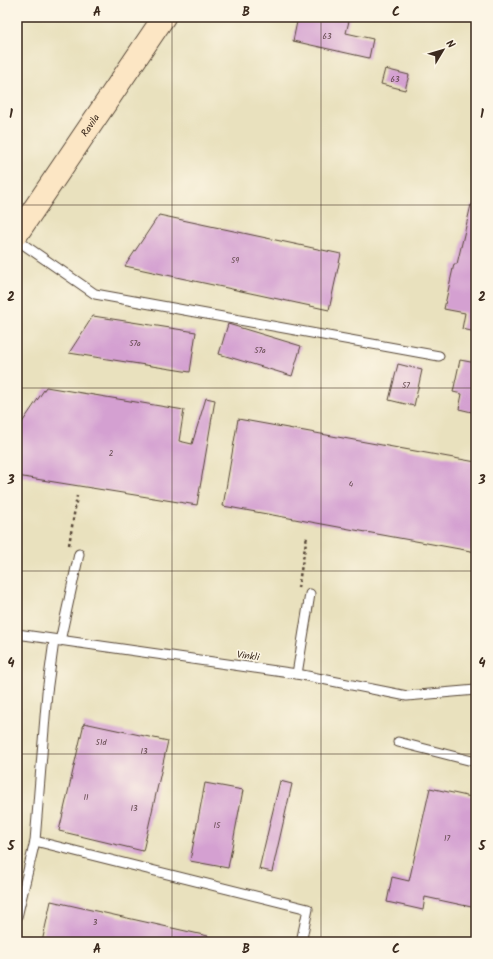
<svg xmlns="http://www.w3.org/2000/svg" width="493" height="959" font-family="Kalam,sans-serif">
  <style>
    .building { fill: #d4a0d1 }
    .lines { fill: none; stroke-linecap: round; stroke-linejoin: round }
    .lane-casing { stroke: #554536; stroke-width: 11 }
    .secondary-casing { stroke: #554536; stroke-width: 24 }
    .path { stroke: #554536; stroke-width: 2.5; stroke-dasharray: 3 3; stroke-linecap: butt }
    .lane { stroke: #fff; stroke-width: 9 }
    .secondary { stroke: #fce6c4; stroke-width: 22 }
    .grid { fill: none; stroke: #3b2a1e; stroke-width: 1; stroke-opacity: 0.55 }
    .labels { text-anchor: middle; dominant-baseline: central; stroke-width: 3; stroke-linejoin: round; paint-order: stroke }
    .number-label { font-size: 8px; fill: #61484b }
    .street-label { font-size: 10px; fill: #3b2a1e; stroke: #fcf5e5 }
    .neatline { fill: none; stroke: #3b2a1e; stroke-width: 1.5 }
    .grid-label { font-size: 13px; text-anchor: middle; font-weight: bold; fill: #3b2a1e }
  </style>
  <rect width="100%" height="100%" fill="#fcf5e5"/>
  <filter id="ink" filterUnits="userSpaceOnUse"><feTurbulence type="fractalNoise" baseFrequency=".025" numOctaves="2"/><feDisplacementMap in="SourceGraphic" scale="8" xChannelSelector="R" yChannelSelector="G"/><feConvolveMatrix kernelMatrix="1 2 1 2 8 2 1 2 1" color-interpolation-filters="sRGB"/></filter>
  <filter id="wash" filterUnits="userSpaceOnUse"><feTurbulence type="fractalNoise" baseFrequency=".012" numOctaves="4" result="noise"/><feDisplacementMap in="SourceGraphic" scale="16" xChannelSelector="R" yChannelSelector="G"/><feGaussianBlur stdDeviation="0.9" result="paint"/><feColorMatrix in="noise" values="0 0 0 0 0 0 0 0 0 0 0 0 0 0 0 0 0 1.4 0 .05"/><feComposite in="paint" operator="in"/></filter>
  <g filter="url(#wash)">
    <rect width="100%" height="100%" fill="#e9e1be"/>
    <g id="blocks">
      <g class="building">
        <polygon points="298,17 350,17 346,33 373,39 369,58 293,41"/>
        <polygon points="385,69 409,75 405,90 381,84"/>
        <polygon points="471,205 476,205 476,332 462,329 465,313 444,309 454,264 457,264"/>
        <polygon points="159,215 341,254 329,310 125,266"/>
        <polygon points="93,316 196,332 190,372 69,353"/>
        <polygon points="228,324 301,346 292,376 219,354"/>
        <polygon points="460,360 476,363 476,413 459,409 462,394 453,392"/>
        <polygon points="398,364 422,370 414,406 389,400"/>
        <polygon points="46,387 184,410 179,441 192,444 206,398 215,400 197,505 17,476 17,430"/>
        <polygon points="238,419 476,462 476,552 223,506"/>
        <polygon points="84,723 168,741 143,851 59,831"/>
        <polygon points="280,781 292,784 272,872 259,869"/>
        <polygon points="205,783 243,790 228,868 190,861"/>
        <polygon points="430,788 476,798 476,908 425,897 423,910 387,902 392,877 409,881"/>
        <polygon points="51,901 208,936 208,942 42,942"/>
      </g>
    </g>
  </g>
  <g filter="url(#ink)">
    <use href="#blocks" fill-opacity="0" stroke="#554536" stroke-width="1"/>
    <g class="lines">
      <g class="lane-casing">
        <g id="lane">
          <polyline points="17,240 95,294 439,356"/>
          <polyline points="17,634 297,674 407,696 476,690"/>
          <polyline points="60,641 79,554"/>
          <polyline points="297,674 310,594"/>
          <polyline points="398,742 476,762"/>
          <polyline points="35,841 308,909 301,942"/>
          <polyline points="17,917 35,841 47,692 54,641"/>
        </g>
      </g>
      <g class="secondary-casing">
        <g id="secondary">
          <path id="s1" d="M17,234L164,17"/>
        </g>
      </g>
      <g class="path">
        <polyline points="69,545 77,496"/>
        <polyline points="298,588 307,536"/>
      </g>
      <use href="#lane" class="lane"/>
      <use href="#secondary" class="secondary"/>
    </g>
  </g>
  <path class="grid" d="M172,17V942M321,17V942M17,205H476M17,388H476M17,571H476M17,754H476"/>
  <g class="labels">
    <g class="number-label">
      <text x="327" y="36">63</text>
      <text x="395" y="79">63</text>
      <text x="235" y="260">59</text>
      <text x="135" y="343">57a</text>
      <text x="260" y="350">57a</text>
      <text x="406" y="385">57</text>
      <text x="111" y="453">2</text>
      <text x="351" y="484">4</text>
      <text x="101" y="742">51d</text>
      <text x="144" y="751">13</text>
      <text x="86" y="797">11</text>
      <text x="134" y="808">13</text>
      <text x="217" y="825">15</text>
      <text x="447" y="838">17</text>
      <text x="95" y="922">3</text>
    </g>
    <g class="street-label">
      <text stroke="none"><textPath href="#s1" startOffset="131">Ravila</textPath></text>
      <text transform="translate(248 656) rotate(8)">Vinkli</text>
    </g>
  </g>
  <rect width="493" height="959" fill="none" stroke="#fcf5e5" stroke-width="44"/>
  <g transform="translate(443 50) rotate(52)" stroke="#fcf5e5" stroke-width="3" paint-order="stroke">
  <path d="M0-3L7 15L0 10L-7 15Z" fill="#3b2a1e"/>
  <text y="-6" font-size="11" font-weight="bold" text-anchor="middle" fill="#3b2a1e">N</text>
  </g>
  <rect x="22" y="22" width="449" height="915" class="neatline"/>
  <g class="grid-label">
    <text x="97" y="16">A</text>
    <text x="246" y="16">B</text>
    <text x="396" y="16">C</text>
    <text x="11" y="118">1</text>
    <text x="482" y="118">1</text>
    <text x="11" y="301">2</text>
    <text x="482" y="301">2</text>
    <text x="11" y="484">3</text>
    <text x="482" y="484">3</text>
    <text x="11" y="667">4</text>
    <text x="482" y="667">4</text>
    <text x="11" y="850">5</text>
    <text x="482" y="850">5</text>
    <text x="97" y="953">A</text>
    <text x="246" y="953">B</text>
    <text x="396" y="953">C</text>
  </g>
</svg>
